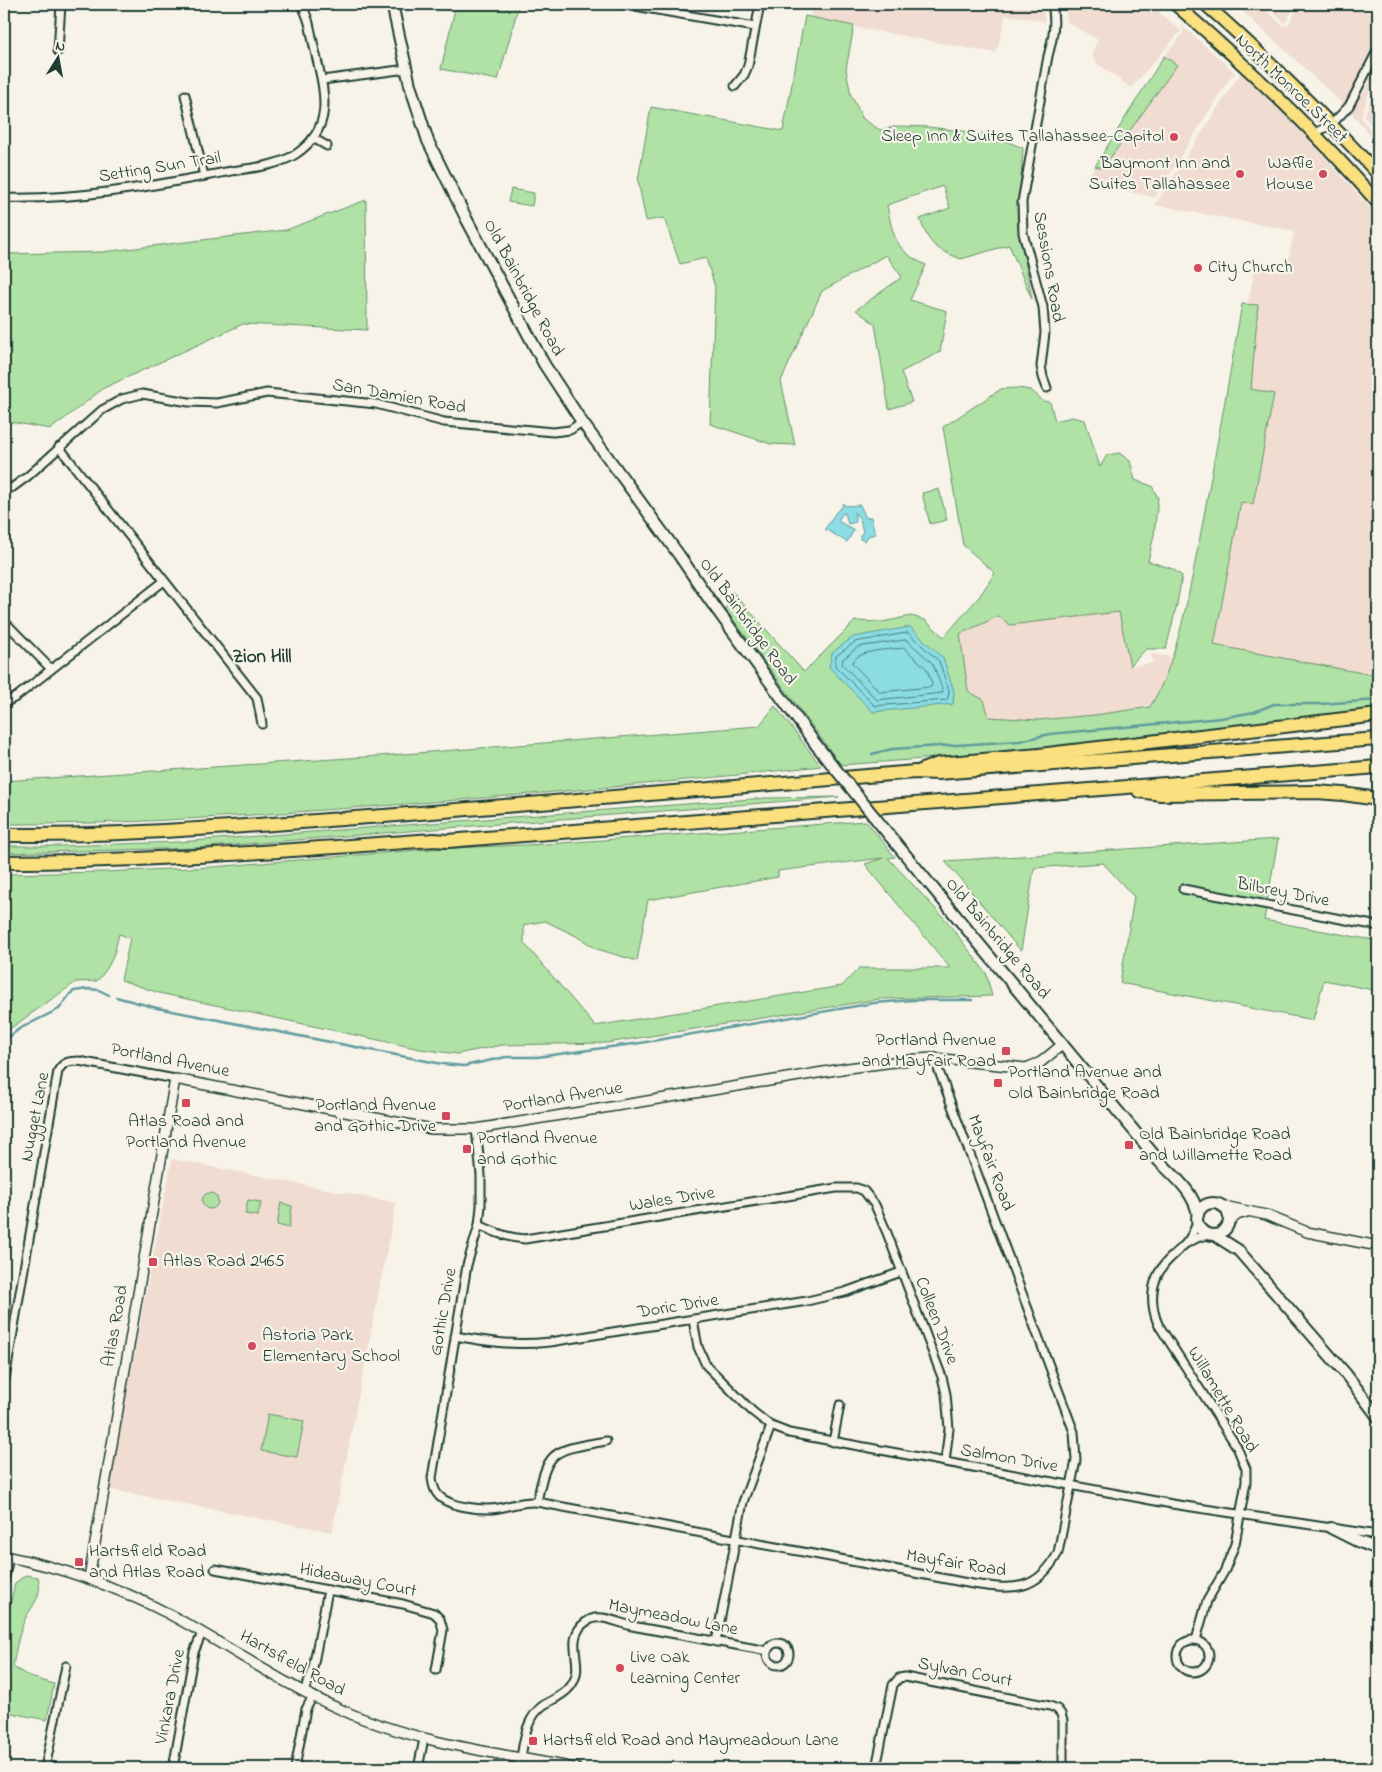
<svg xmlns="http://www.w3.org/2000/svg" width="1382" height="1772" font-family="'Indie Flower',sans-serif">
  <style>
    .built { fill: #f0dcd0 }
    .green { fill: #afe2a4; stroke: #67906c; fill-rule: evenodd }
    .water { fill: #8bdce3; stroke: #609c9d }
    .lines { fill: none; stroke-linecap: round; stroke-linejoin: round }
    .shore { stroke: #4a7d7a; stroke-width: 1 }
    .stream { stroke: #609c9d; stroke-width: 2.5 }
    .minor-casing { stroke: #1f3d34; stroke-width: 11 }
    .tertiary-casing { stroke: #1f3d34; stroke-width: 12 }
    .secondary-casing { stroke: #1f3d34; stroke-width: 14 }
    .trunk-casing { stroke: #1f3d34; stroke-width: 15 }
    .motorway-casing { stroke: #1f3d34; stroke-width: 16 }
    .minor { stroke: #f7f3e8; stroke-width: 7 }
    .tertiary { stroke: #f7f3e8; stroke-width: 9 }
    .secondary { stroke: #f7f3e8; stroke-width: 10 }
    .trunk { stroke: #fbe080; stroke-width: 11 }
    .motorway { stroke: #fbe080; stroke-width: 12 }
    .secondary-bridge-casing { stroke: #1f3d34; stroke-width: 14; stroke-linecap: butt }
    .secondary-bridge { stroke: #f7f3e8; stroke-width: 10 }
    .poi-dot { fill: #d1495b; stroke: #f7f3e8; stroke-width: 2 }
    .labels { text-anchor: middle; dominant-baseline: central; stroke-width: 4.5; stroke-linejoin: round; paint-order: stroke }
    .street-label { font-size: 18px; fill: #1f3d34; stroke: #f7f3e8 }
    .poi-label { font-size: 18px; fill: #1f3d34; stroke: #f7f3e8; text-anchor: start }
    .neighbourhood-label { font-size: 19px; font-weight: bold; fill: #1f3d34; stroke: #f7f3e8 }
  </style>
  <rect width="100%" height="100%" fill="#f7f3e8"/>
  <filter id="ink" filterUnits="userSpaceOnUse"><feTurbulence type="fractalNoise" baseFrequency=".02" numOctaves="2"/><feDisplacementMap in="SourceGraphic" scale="10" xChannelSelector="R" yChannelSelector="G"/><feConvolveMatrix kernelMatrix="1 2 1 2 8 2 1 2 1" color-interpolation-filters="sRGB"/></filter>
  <g filter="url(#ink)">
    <g class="built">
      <polygon points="813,4 1041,4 1045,21 1006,15 996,53 810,19"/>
      <polygon points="1065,4 1149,4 1181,31 1131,88 1099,65 1093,57 1093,50 1098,40 1067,22"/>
      <polygon points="1235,4 1260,4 1283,26 1288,25 1300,4 1329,4 1378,14 1378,40 1346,103 1344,105"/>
      <polygon points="1265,4 1296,4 1285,23"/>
      <polygon points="1181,25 1218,57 1235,73 1234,75 1232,75 1155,197 1084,183 1095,166 1104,167 1177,65 1164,56 1183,34 1183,28"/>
      <polygon points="1378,60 1378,77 1372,85 1361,115 1362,120 1378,137 1378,145 1350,111 1366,89"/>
      <polygon points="1241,72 1312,143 1378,217 1378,676 1214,646 1241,501 1253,503 1232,385 1255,267 1286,273 1294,231 1155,205"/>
      <polygon points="1375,87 1378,89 1378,132 1364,117"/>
      <polygon points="1119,612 1130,666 1153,663 1151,654 1172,657 1161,689 1150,707 1095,715 1038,720 989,717 984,700 968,692 960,634 999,615 1010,625"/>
      <polygon points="172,1159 396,1203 332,1532 108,1489"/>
    </g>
    <g class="green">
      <polygon points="456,4 519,4 498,80 441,69"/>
      <path d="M805,16L854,26L846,69L851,95L863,119L880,130L898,126L928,127L988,134L1023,148L1018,223L1032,299L1009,245L961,259C934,248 930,246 920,219L950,208L943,186L887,205C893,236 895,251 926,265L910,300L947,311L940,352L901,372L912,402L889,409L875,324L856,310L902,277L886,255L822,291L781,381L795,445L771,444L710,424L715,287L706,258L680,264L664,218L646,221L638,180L651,107L783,131Z"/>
      <polygon points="1164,56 1177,65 1103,168 1095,166"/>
      <polygon points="511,189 534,193 532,206 508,202"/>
      <polygon points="366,200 367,330 243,324 104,388 51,429 4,421 4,254 102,252 286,230"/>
      <path d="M1242,304L1258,305L1251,389L1274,394L1253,504L1241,502L1214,645L1378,676V712L1101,746L841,765L726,610L732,591L804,672L855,621L882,622L911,616L925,620L944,637L979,597L995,573L963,545L943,427L1001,389L1017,388L1031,390L1043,401L1050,402L1055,421L1072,417L1085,420L1100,467L1107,455L1119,453L1130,461L1135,480L1152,486L1158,498L1154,535L1148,561L1173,569L1182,576L1177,604L1166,649H1146L1130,666L1119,612L1010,625L999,616L960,634L968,691L984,700L989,717L1038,720L1095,715L1150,707C1179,660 1190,586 1201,532C1215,456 1229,380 1242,304Z"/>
      <polygon points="939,489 947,520 930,524 922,493"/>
      <path d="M775,706L821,766C679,782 537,794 394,805C265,814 134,825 4,824V781L379,756L759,726Z"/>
      <polygon points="839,797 195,848 4,853 4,846 62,846 178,842 766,798"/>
      <path d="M866,821L895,857L888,858L946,920L986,973L992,996L880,999L607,1043L502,1045L457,1054L420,1049L159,993L121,980L130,938L119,934C114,955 112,965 97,981L76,982L4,1033V874L104,872L212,867L430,849L547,844ZM883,858L865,864L950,968H859L842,986L595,1026L524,943V925L545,921L576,936L597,949L637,961L648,900L778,877V871Z"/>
      <polygon points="1278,839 1264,920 1378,941 1378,991 1324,980 1313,1020 1120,983 1134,897 1103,863 1034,868 1021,951 945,861"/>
      <circle cx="210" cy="1201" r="8"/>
      <polygon points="248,1200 261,1202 258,1216 245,1214"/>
      <polygon points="281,1203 292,1206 289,1228 277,1225"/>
      <polygon points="268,1414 304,1421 297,1457 261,1451"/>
      <path d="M26,1575L38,1577C44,1599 29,1607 23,1624C18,1638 15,1653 13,1667L30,1677L54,1684L47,1720L6,1712L4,1715V1632L15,1583Z"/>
    </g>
    <g class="water">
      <polygon points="842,504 844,504 845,506 860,505 866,518 871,517 875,534 868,536 865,541 860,539 860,535 863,532 860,519 854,512 856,522 848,524 845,513 842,514 838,521 854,530 847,542 825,529 836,512 843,506"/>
      <polygon points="910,627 943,658 954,691 953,704 873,712 829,667 832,653 853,637"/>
    </g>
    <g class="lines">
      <g class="shore">
        <polygon points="908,633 939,661 949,691 948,698 946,700 875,706 835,666 836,656 855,642"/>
        <polygon points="907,640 933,664 943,691 942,693 877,700 842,664 843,659 858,647"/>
        <path d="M904,648L927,669L932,684L931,687L880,692L852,663C859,649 889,650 904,648Z"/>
      </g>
      <g class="stream">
        <polyline points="872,754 892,749 1020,741 1050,734 1221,718 1254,712 1274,704 1320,704 1378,700"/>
        <polyline points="116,997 157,1008 442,1064 464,1066 506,1057 537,1057 640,1043 874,1003 913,1000 972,1000"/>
        <polyline points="4,1041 19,1029 59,1009 70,994 74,991 88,989 99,990 109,995"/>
      </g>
      <g class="minor-casing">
        <g id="minor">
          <polyline points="623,4 755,27"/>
          <polyline points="58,51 61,4"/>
          <polyline points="322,80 407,69"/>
          <polyline points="735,86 744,75 748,66 760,4"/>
          <polyline points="185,95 204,176"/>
          <polyline points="1314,134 1332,124 1349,106 1378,49"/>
          <polyline points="313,138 327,146"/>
          <path d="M4,198C78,200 153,186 226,172C248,168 276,167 296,154C336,127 324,90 315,51C311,35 310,18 301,4"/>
          <path d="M1047,388L1043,377L1041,366L1045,333L1043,307L1023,233L1022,202L1048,56C1053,38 1056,23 1052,4"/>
          <polyline points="59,447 257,698 262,724"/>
          <polyline points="4,491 13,487 28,476 102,410 122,399 142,394 189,402 217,403 267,393 376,404 444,422 553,432 570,430 582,422"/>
          <polyline points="4,621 51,669"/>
          <polyline points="4,703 16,697 164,581"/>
          <polyline points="1183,889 1378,926"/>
          <path d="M476,1129L481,1175V1206L479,1225L467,1265L432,1478C433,1485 434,1491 439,1496C450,1507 484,1511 499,1508C512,1505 523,1501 537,1502L973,1584C1013,1590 1037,1592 1058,1553L1076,1460L1074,1432L934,1058"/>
          <path d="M479,1225C494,1232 508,1238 525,1239L836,1188H857L864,1191L875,1205L887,1233L942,1377L946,1394L949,1429L945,1462"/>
          <polyline points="1187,1243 1199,1237 1208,1235"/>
          <polyline points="693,1320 698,1347 706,1365 752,1411 771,1426 789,1433 1172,1504 1378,1535"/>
          <path d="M455,1336C489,1342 515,1346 550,1342L807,1301L845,1292L901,1272"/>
          <path d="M4,1385L58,1071C63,1062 69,1061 79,1061L175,1079"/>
          <polyline points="833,1442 840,1405"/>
          <path d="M537,1502C548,1447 553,1451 606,1441"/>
          <polyline points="215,1569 403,1604 434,1613 440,1619 443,1630 436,1670"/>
          <polyline points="4,1581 9,1557"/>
          <path d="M1196,1640L1207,1601L1225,1570L1235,1544L1246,1482V1469L1237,1447L1158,1324C1150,1305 1150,1282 1164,1265C1170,1257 1179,1251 1186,1243C1191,1238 1194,1230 1197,1223"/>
          <circle cx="1193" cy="1656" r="16"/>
          <polyline points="716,1642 743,1502 771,1426"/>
          <circle cx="778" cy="1654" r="11"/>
          <polyline points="304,1691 312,1673 328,1590"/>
          <path d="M521,1758C524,1738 527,1716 545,1704C554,1699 564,1695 570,1687C586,1667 567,1647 579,1629C582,1624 589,1619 595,1618C607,1616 621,1624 632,1626C677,1634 723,1643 768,1651"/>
          <polyline points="45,1768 66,1666"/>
          <polyline points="173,1768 194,1652 202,1633"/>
          <polyline points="295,1768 306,1709 313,1696"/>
          <polyline points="418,1768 424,1739"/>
          <polyline points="518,1768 520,1758"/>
          <polyline points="876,1768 893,1685 899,1678 905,1677 1050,1706 1057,1709 1061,1714 1063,1721 1063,1768"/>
        </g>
      </g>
      <g class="tertiary-casing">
        <g id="tertiary">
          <polyline points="1224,1206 1266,1215 1307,1232 1378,1246"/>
          <polyline points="1230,1221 1237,1215 1247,1212"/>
          <path d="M4,1556C61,1567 115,1586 167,1613C226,1644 281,1684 342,1710C415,1743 497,1753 576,1768"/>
          <polyline points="89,1578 175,1079 432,1129 476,1129 848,1068 917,1059 934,1058 1026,1068 1041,1062 1063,1044"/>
        </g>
      </g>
      <g class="secondary-casing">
        <g id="secondary">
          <polyline points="392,4 410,85 428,141 467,220 544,364 582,422 679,555 709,599 817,746"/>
          <path d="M889,835L1159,1161C1175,1177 1194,1192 1198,1215"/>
          <circle cx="1213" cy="1219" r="16"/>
          <polyline points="1216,1236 1238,1250 1345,1373 1378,1417"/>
          <polyline points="1331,1528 1357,1541 1378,1549"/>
        </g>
      </g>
      <g class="trunk-casing">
        <g id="trunk">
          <path d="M1175,4C1247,66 1316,131 1378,203"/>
          <path d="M1205,4C1266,57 1323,115 1378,174"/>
        </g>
      </g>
      <g class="motorway-casing">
        <g id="motorway">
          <polyline points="922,770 938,764 1039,755 1378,715"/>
          <polyline points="1139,791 1161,794 1316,792 1343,794 1378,799"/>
          <path d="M4,835C131,836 258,825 384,816C561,802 738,786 915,772L938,773L1378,739"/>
          <path d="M4,862C147,862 290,850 434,840L448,841L1378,767"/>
        </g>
      </g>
      <use href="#minor" class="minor"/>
      <use href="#tertiary" class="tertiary"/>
      <use href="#secondary" class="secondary"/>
      <use href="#trunk" class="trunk"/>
      <use href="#motorway" class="motorway"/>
      <g class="secondary-bridge-casing">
        <polyline id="secondary-bridge" points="817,746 889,835"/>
      </g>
      <use href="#secondary-bridge" class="secondary-bridge"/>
    </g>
  </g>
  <g class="poi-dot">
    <circle cx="1174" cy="137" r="5"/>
    <circle cx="1240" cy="174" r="5"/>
    <circle cx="1323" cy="174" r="5"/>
    <circle cx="1198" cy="268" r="5"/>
    <rect x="1001" y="1046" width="10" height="10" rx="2.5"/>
    <rect x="993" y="1078" width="10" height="10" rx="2.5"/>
    <rect x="181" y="1098" width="10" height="10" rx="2.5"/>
    <rect x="441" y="1111" width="10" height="10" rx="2.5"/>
    <rect x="1124" y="1140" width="10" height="10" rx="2.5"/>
    <rect x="462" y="1144" width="10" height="10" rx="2.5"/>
    <rect x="148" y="1257" width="10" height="10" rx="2.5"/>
    <circle cx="252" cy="1346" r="5"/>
    <rect x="74" y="1557" width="10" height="10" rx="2.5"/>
    <circle cx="620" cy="1668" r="5"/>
    <rect x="528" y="1736" width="10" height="10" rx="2.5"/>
  </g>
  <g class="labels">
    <g class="street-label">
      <text transform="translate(1291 89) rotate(44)">North Monroe Street</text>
      <text transform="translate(160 168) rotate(-9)">Setting Sun Trail</text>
      <text transform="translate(1048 267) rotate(80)">Sessions Road</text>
      <text transform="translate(523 288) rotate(62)">Old Bainbridge Road</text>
      <text transform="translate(399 397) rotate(10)">San Damien Road</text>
      <text transform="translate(747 622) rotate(54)">Old Bainbridge Road</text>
      <text transform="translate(1283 893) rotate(11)">Bilbrey Drive</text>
      <text transform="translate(997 939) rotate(50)">Old Bainbridge Road</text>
      <text transform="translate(170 1061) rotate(11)">Portland Avenue</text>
      <text transform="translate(563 1098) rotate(-9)">Portland Avenue</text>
      <text transform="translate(36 1117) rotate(-79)">Nugget Lane</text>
      <text transform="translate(990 1163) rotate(69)">Mayfair Road</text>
      <text transform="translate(672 1200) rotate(-9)">Wales Drive</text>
      <text transform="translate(678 1307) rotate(-9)">Doric Drive</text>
      <text transform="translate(444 1312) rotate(-80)">Gothic Drive</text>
      <text transform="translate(936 1321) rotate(69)">Colleen Drive</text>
      <text transform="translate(116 1326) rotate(-80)">Atlas Road</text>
      <text transform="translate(1222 1400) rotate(59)">Willamette Road</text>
      <text transform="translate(1009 1459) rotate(10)">Salmon Drive</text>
      <text transform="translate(956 1564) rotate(9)">Mayfair Road</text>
      <text transform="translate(358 1581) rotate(11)">Hideaway Court</text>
      <text transform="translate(673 1618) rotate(11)">Maymeadow Lane</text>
      <text transform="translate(292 1664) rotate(29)">Hartsfield Road</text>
      <text transform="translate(965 1673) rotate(11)">Sylvan Court</text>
      <text transform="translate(171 1697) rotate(-79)">Vinkara Drive</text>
    </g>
    <g class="poi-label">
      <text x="1164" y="137" text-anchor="end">Sleep Inn &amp; Suites Tallahassee-Capitol</text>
      <text x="1230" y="164" text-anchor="end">Baymont Inn and<tspan x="1230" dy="21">Suites Tallahassee</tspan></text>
      <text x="1313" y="164" text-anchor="end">Waffle<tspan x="1313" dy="21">House</tspan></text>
      <text x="1208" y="268">City Church</text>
      <text x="996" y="1041" text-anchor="end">Portland Avenue<tspan x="996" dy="21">and Mayfair Road</tspan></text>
      <text x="1008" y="1073">Portland Avenue and<tspan x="1008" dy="21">Old Bainbridge Road</tspan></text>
      <text x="436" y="1106" text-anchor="end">Portland Avenue<tspan x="436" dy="21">and Gothic Drive</tspan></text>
      <text x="186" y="1122" text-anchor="middle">Atlas Road and<tspan x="186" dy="21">Portland Avenue</tspan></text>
      <text x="1139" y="1135">Old Bainbridge Road<tspan x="1139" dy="21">and Willamette Road</tspan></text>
      <text x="477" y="1139">Portland Avenue<tspan x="477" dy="21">and Gothic</tspan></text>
      <text x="163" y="1262">Atlas Road 2465</text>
      <text x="262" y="1336">Astoria Park<tspan x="262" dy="21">Elementary School</tspan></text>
      <text x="89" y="1552">Hartsfield Road<tspan x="89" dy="21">and Atlas Road</tspan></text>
      <text x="630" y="1658">Live Oak<tspan x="630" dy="21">Learning Center</tspan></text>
      <text x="543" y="1741">Hartsfield Road and Maymeadown Lane</text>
    </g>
    <g class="neighbourhood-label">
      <text x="262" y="657">Zion Hill</text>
    </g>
  </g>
  <rect width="1382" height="1772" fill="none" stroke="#f7f3e8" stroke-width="20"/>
  <rect x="10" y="10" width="1362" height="1752" fill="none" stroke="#1f3d34" stroke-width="2" filter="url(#ink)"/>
  <g transform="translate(58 58) rotate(11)" stroke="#f7f3e8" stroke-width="4" paint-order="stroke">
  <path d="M0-4L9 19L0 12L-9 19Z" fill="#1f3d34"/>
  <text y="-8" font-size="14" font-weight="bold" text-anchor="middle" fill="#1f3d34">N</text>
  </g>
</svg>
